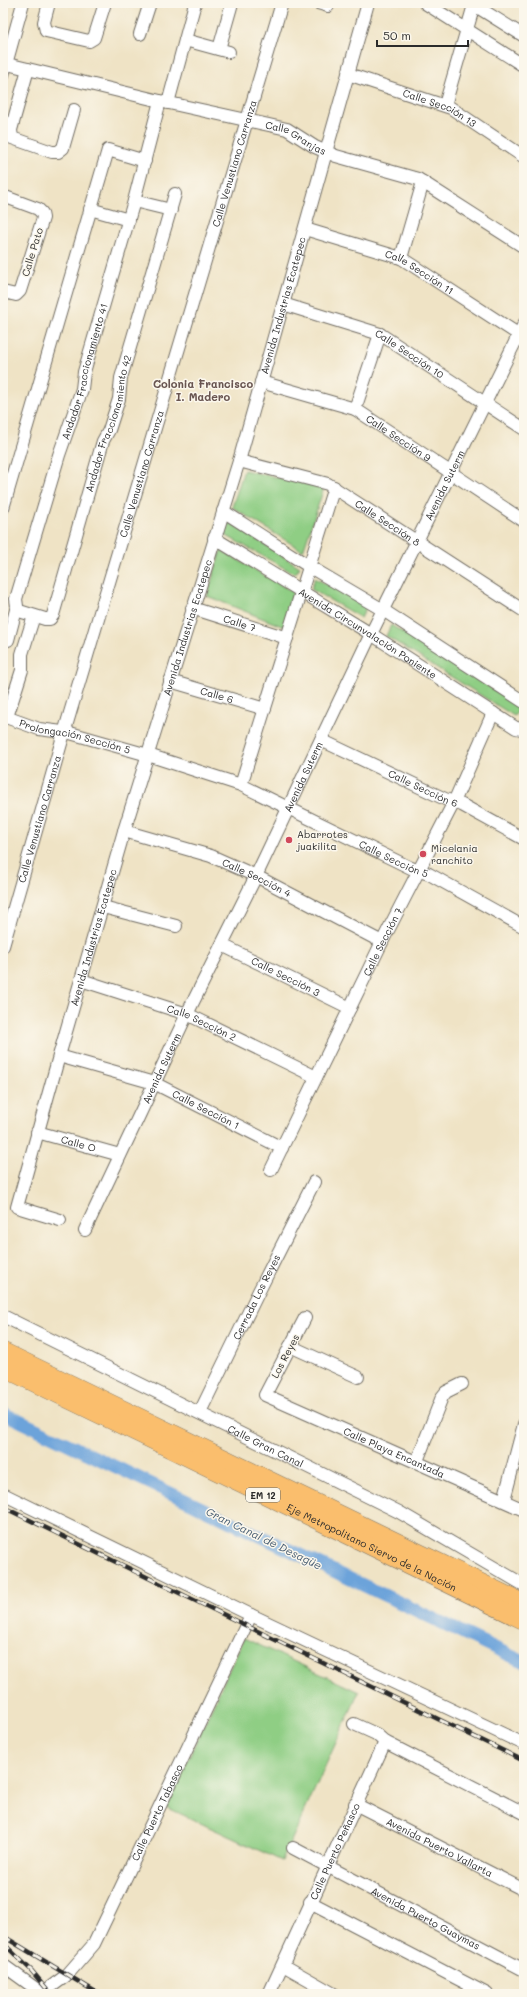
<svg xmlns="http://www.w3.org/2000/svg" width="527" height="1997" font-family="Mali,sans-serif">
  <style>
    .green { fill: #8fce84; stroke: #5d7c58 }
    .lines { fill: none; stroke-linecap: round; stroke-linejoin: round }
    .canal { stroke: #6ca3da; stroke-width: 13 }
    .minor-casing { stroke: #706b61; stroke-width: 14 }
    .highway-casing { stroke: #706b61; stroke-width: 18 }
    .minor { stroke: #fff; stroke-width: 12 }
    .highway { stroke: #fabe6d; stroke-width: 17 }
    .rail-casing { stroke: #2b2b2b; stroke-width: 4.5 }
    .rail { stroke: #fbf7ec; stroke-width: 3; stroke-dasharray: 9; stroke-linecap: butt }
    .poi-dot { fill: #d1495b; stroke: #fbf7ec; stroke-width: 1.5 }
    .labels { text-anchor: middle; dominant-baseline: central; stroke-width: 3; stroke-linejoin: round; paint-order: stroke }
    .shield { fill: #fbf7ec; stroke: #696865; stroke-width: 1 }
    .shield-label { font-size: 9px; font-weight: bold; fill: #2b2b2b }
    .street-label { font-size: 10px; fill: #2b2b2b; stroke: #fbf7ec }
    .poi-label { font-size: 10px; fill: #2b2b2b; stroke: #fbf7ec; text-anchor: start }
    .neighbourhood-label { font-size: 11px; font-weight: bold; fill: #695551; stroke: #fbf7ec }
    .water-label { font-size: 11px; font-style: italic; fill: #455b71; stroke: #fbf7ec }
  </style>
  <rect width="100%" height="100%" fill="#fbf7ec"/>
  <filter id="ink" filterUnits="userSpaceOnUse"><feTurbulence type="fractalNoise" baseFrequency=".025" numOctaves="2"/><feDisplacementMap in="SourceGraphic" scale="8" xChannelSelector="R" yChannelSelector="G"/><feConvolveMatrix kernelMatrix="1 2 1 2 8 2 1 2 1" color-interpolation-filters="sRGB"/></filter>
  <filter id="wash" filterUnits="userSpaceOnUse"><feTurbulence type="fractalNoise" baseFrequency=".012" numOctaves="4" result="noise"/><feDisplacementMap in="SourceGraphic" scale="16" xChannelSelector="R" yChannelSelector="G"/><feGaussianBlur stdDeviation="0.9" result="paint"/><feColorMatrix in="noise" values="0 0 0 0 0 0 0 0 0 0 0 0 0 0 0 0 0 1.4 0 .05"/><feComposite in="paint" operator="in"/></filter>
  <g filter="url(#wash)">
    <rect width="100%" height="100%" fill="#efe3c5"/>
    <g class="green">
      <polygon points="244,470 324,488 303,551 232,507"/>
      <polygon points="229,522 300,567 295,574 225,535"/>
      <polygon points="221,550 293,592 284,627 207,596"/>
      <polygon points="315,578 367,606 361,618 311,589"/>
      <polygon points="391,625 521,707 514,716 386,636"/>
      <polygon points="244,1638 359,1692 282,1861 166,1807"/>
    </g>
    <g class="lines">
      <polyline class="canal" points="3,1413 524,1662"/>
    </g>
  </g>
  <g filter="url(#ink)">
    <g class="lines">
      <g class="minor-casing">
        <g id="minor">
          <polyline points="49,3 44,22 46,31 89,41 94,38 105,3"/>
          <polyline points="318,3 328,6"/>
          <polyline points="425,3 524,66"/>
          <polyline points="471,3 524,36"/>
          <polyline points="140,34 150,3"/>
          <polyline points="185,40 229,52"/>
          <polyline points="219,49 232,3"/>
          <path id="s1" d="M3,63L160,101L287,129L315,147L336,156L418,179L524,247"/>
          <polyline points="28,69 11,130 12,138 52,152 58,152 63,148 74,110"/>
          <path id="s2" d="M348,74L451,108L524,157"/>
          <polyline points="3,75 23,3"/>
          <polyline points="168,103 195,3"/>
          <polyline points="445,105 474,5"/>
          <polyline points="3,196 38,209 42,213 43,218 20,291 16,295 3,292"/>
          <polyline points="134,201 171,210"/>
          <polyline points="90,209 129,220"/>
          <path id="s3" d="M305,229L401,258L524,338"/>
          <polyline points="401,258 423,182"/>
          <path id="s4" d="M283,304L380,334L524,429"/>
          <path id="s5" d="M261,382L355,409L524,521"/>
          <polyline points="355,409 380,334"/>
          <path id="s6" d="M239,461L328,484L524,611"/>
          <polyline points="3,508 108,150 145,161"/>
          <polyline points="223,511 310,567 383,610 524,702"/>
          <path id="s7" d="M214,538L371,634L516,728L521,729L524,726"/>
          <path id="s8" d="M192,608L287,638"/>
          <path id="s9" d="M16,610L45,619H50L53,615L103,441L109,430L119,399L121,378L175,194"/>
          <path id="s10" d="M8,640L17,606L16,599L59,455L82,389L84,372L134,201L160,101"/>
          <path id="s11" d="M170,681L265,709"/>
          <path id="s12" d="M3,716L39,729L70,733L148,755L241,785L411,868L429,874L524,927"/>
          <polyline points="7,717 22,670 22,654 34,616"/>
          <path id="s13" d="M321,740L445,799L462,805L524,839"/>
          <polyline points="241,785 334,487"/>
          <path id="s14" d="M124,831L211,856L256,876L382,942"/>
          <polyline points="103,907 176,926"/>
          <path id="s15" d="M222,945L350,1008"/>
          <path id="s16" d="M3,946L64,733L282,3"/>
          <path id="s17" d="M81,980L187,1014L316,1077"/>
          <path id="s18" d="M59,1056L154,1083L282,1148"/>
          <path id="s19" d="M37,1132L120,1155"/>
          <path id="s20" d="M271,1170L382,942L454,802L493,713"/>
          <path id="s21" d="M60,1220L17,1207L59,1056L124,831L239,461L368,3"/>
          <path id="s22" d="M85,1230L187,1014L256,876L371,634L524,324"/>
          <path id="s23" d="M3,1316L399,1512L524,1585"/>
          <path id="s24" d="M305,1318L265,1395L524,1510"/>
          <polyline points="290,1346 358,1377"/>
          <path id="s25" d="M200,1412L258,1293L314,1182"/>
          <polyline points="417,1461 442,1397 446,1392 462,1384"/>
          <polyline points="3,1494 251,1615 524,1744"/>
          <polyline points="504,1500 524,1424"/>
          <polyline points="354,1724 376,1734 385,1742 524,1813"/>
          <path id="s26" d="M355,1804L524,1890"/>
          <path id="s27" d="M293,1848L524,1970"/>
          <polyline points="310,1902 487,1994"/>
          <polyline points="3,1965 43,1994"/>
          <polyline points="283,1965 334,1994"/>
          <path id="s28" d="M41,1994L67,1975L94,1944L251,1615"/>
          <path id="s29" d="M269,1994L385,1742"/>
        </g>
      </g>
      <g class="highway-casing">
        <g id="highway">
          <polyline points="3,1351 524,1603"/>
          <path id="s30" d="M3,1368L524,1621"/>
        </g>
      </g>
      <use href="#minor" class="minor"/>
      <use href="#highway" class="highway"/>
      <g class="rail-casing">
        <g id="rail">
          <polyline points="3,1507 524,1761"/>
          <polyline points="3,1936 99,1994"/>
          <polyline points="3,1943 31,1970 51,1994"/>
        </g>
      </g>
      <use href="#rail" class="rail"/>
    </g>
  </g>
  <g class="poi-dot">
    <circle cx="289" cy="840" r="4"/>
    <circle cx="423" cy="854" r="4"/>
  </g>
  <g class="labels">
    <rect class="shield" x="246" y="1488" width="34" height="14" rx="3"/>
    <g class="shield-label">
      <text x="263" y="1495">EM 12</text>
    </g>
    <g class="street-label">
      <text stroke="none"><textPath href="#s2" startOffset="98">Calle Sección 13</textPath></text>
      <text stroke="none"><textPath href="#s1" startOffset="303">Calle Granjas</textPath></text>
      <text stroke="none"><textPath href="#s16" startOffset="816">Calle Venustiano Carranza</textPath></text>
      <text transform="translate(32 252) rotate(-73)">Calle Pato</text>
      <text stroke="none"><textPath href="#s3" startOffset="123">Calle Sección 11</textPath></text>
      <text stroke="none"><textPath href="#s21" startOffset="985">Avenida Industrias Ecatepec</textPath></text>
      <text stroke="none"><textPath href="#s4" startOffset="137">Calle Sección 10</textPath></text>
      <text stroke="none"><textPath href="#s10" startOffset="280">Andador Fraccionamiento 41</textPath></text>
      <text stroke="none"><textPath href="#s9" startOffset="240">Andador Fraccionamiento 42</textPath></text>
      <text stroke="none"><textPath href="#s5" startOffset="150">Calle Sección 9</textPath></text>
      <text stroke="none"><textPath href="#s16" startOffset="492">Calle Venustiano Carranza</textPath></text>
      <text stroke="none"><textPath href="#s22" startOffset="827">Avenida Suterm</textPath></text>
      <text stroke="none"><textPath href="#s6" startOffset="163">Calle Sección 8</textPath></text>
      <text stroke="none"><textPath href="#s8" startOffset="50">Calle 7</textPath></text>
      <text stroke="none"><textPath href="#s21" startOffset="649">Avenida Industrias Ecatepec</textPath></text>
      <text stroke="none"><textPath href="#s7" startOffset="181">Avenida Circunvalación Poniente</textPath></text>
      <text stroke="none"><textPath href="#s11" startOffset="49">Calle 6</textPath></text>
      <text stroke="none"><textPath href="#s12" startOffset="75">Prolongación Sección 5</textPath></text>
      <text stroke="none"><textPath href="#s22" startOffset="503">Avenida Suterm</textPath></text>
      <text stroke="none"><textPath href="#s13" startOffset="113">Calle Sección 6</textPath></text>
      <text stroke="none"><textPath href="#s16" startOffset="132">Calle Venustiano Carranza</textPath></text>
      <text stroke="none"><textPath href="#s12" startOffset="418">Calle Sección 5</textPath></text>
      <text stroke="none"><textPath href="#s14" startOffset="141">Calle Sección 4</textPath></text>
      <text stroke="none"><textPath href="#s21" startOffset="325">Avenida Industrias Ecatepec</textPath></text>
      <text stroke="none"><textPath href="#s20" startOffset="254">Calle Sección 7</textPath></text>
      <text stroke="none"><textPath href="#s15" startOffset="71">Calle Sección 3</textPath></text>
      <text stroke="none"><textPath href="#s17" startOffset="128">Calle Sección 2</textPath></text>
      <text stroke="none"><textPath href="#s22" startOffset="179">Avenida Suterm</textPath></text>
      <text stroke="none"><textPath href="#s18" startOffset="157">Calle Sección 1</textPath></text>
      <text stroke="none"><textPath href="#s19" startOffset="43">Calle O</textPath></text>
      <text stroke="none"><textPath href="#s25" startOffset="128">Cerrada Los Reyes</textPath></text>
      <text transform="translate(285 1356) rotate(-62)">Los Reyes</text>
      <text stroke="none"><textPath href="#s23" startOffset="293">Calle Gran Canal</textPath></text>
      <text stroke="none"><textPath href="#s24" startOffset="228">Calle Playa Encantada</textPath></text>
      <text stroke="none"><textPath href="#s30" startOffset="410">Eje Metropolitano Siervo de la Nación</textPath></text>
      <text stroke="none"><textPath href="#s28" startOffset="219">Calle Puerto Tabasco</textPath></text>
      <text stroke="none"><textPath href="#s26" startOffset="95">Avenida Puerto Vallarta</textPath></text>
      <text stroke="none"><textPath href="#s29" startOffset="157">Calle Puerto Peñasco</textPath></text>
      <text stroke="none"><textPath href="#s27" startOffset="150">Avenida Puerto Guaymas</textPath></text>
    </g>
    <g class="poi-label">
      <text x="297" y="834">Abarrotes<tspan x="297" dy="12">juakilita</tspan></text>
      <text x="431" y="848">Micelania<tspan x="431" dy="12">ranchito</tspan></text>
    </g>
    <g class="neighbourhood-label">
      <text x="203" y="383">Colonia Francisco<tspan x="203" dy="13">I. Madero</tspan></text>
    </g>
    <g class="water-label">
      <text transform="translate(264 1538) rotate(26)">Gran Canal de Desagüe</text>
    </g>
  </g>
  <rect width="527" height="1997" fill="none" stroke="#fbf7ec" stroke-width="16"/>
  <path d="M377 40v6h91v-6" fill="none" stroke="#2b2b2b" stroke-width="2"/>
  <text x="383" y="40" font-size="12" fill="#2b2b2b" stroke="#fbf7ec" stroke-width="3" paint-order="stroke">50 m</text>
</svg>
